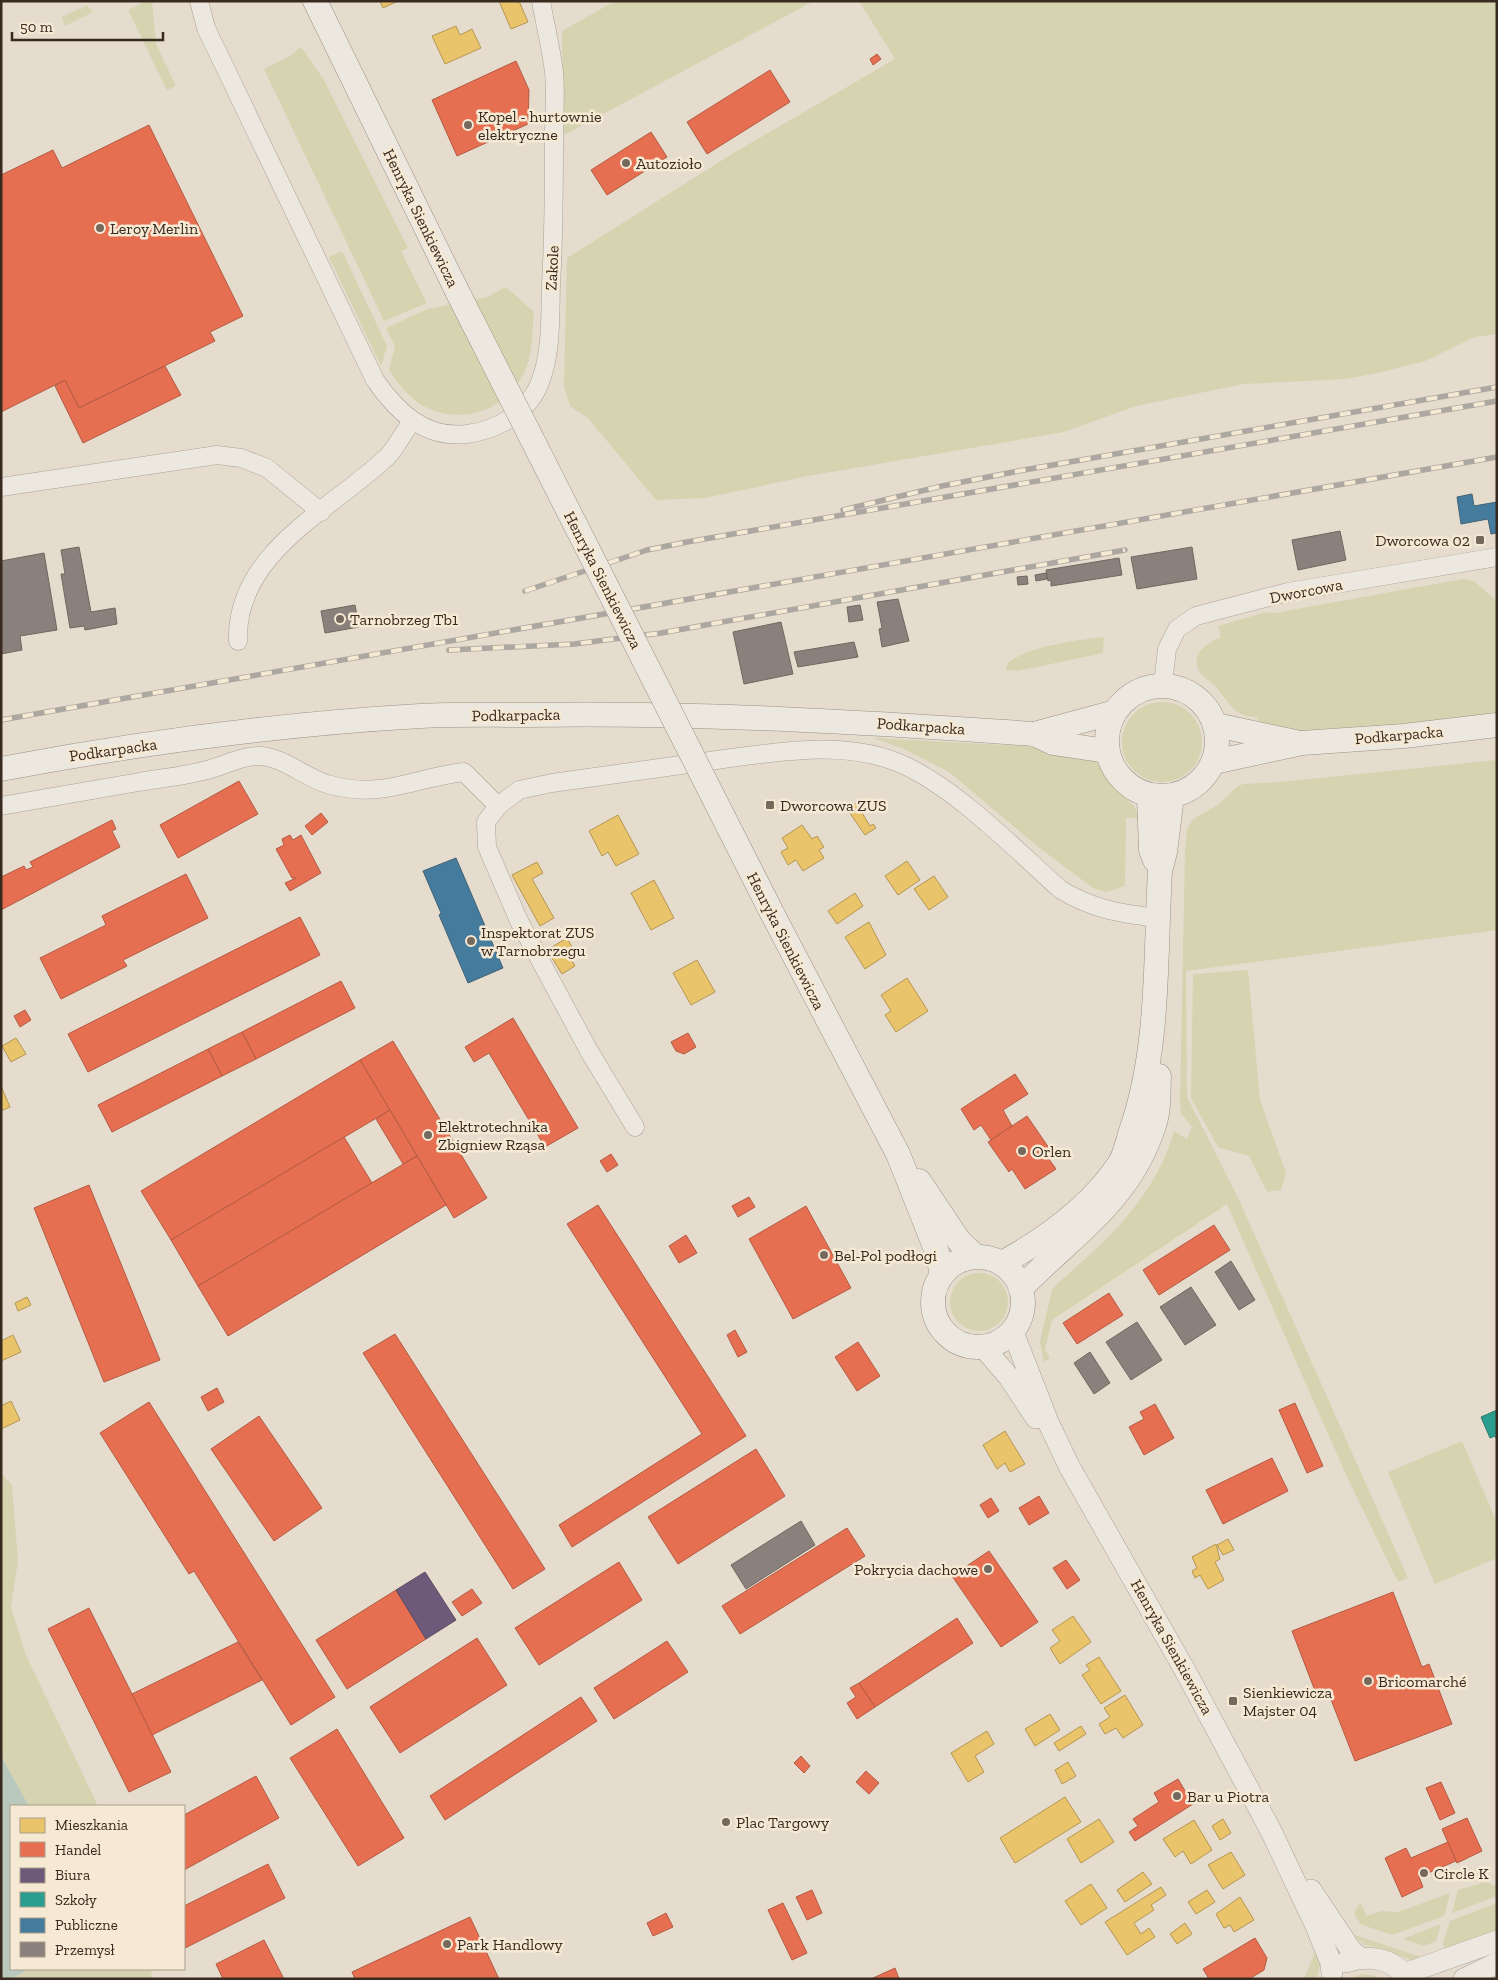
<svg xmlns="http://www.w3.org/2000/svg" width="1498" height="1980" font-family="'Zilla Slab',serif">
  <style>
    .green { fill: #d6d3b0 }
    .water { fill: #b9c9be }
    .homes { fill: #e9c46a; stroke: #b49654 }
    .shops { fill: #e76f51; stroke: #b35a42 }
    .offices { fill: #6d597a; stroke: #5d4b5f }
    .schools { fill: #2a9d8f; stroke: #2e7a6d }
    .public { fill: #457b9d; stroke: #416377 }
    .industry { fill: #8a817c; stroke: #726760 }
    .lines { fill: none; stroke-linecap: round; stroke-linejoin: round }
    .minor-casing { stroke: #aaa197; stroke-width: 19 }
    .tertiary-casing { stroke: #aaa197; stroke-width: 22 }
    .secondary-casing { stroke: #9a9186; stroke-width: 25 }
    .minor { stroke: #ede8df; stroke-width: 18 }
    .tertiary { stroke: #ede8df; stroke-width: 21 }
    .secondary { stroke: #ede8df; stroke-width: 24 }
    .rail-casing { stroke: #aca7a0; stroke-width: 5.5 }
    .rail { stroke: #f5e9d4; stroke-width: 4; stroke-dasharray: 11; stroke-linecap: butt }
    .secondary-bridge-casing { stroke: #9a9186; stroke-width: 25; stroke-linecap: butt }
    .secondary-bridge { stroke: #ede8df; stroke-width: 24 }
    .poi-dot { fill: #75685c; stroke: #f5e9d4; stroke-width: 2 }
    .labels { text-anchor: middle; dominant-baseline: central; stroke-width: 5; stroke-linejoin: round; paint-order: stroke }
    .poi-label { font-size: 16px; fill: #392a1f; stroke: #f5e9d4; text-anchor: start }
    .street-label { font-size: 16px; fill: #392a1f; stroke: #f5e9d4 }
  </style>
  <rect width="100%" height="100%" fill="#e5dcce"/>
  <g class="green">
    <polygon points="146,1 152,1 156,44 176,86 167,90 128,10"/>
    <polygon points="615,1 814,1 564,135 562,31"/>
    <polygon points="859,1 1497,1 1497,334 1475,337 1425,361 1382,372 1346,379 1244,384 1136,406 1064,432 808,476 705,498 656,500 588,418 570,406 564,386 567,258 732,154 895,59"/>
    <polygon points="87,5 93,12 65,26 62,17"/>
    <polygon points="301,47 324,80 408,248 401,251 427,303 384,321 264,69 290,56"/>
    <polygon points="342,251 387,346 381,366 329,257"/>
    <path d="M506,287L534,312C532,333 533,354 524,373C505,412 458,427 420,404C407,395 398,383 389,370L395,346L386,328L428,309L487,297Z"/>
    <path d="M1463,579L1475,582L1497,601V716L1341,730L1258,731L1257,717C1231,716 1231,703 1216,687C1211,682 1206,679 1201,674C1188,656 1206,643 1221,637L1218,626L1266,612L1275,613Z"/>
    <path d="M1104,637L1103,653L1018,671L1006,670L1008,663C1028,646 1078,640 1104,637Z"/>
    <circle cx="1162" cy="742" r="40"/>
    <polygon points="873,738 1025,746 1096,761 1114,786 1134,806 1139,818 1126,818 1125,886 1106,892 1093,888 1037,846 949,772 904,749"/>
    <path d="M1497,760V930L1186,971L1187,1097L1240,1202L1408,1578L1398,1582L1346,1475L1227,1204L1052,1320L1045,1349L1050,1358L1044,1362L1040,1341L1052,1290L1057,1284C1106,1241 1156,1197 1174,1131L1187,1139L1192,1127L1181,1114L1180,1104L1185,849L1187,830L1193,819L1219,804L1237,787L1243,784L1280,782Z"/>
    <polygon points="1248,970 1260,1100 1286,1173 1281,1190 1267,1192 1249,1156 1218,1147 1191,1098 1193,974"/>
    <circle cx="979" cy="1302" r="29"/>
    <polygon points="1462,1441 1497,1523 1497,1558 1435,1584 1388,1472"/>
    <polygon points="1,1473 12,1485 18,1561 11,1607 25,1653 98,1806 29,1806 1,1756"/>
    <polygon points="1485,1882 1497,1886 1497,1896 1452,1913 1458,1890"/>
    <polygon points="1450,1893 1444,1916 1392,1935 1360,1924 1354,1913 1360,1902 1367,1916 1381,1911 1398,1912"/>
    <polygon points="1497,1903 1497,1928 1490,1935 1446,1952 1443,1944 1450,1921"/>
    <polygon points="1441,1924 1436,1941 1424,1946 1403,1939"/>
    <polygon points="1352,1934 1427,1959 1413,1961 1386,1950 1365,1945"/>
    <polygon points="1315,1952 1321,1962 1317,1977 1304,1979"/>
    <polygon points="29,1969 153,1969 151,1975 153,1979 11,1979"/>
    <polygon points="1361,1974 1372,1975 1383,1979 1350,1979"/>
  </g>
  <polygon class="water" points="1,1756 29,1806 11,1806 11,1969 29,1969 11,1979 1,1979"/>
  <g class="homes">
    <polygon points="380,1 398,1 383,8"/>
    <polygon points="499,1 519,1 528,22 511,29"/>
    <polygon points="456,26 460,35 472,29 481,48 445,64 432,36"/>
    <polygon points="856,803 870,826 873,824 876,828 865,835 847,809"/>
    <polygon points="618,815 639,854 616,866 608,852 602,856 589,831"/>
    <polygon points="802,825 812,839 817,836 824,847 819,850 824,858 803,871 796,860 788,865 781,852 788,848 782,838"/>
    <polygon points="907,861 920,880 898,895 885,876"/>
    <polygon points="537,862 543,873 532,879 554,918 540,926 512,875"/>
    <polygon points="934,876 948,897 929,910 914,889"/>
    <polygon points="654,880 674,918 651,930 631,893"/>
    <polygon points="855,893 863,906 837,924 828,911"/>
    <polygon points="869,922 886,955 865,969 845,937"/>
    <polygon points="567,938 573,949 567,952 575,966 562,974 547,950"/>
    <polygon points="697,960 715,992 691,1005 673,973"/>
    <polygon points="907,978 928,1011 896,1032 885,1015 891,1011 881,995"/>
    <polygon points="16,1038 26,1054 11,1062 2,1046"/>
    <polygon points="1,1086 10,1107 1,1111"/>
    <polygon points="27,1297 31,1305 18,1311 15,1303"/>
    <polygon points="13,1335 21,1352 1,1361 1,1341"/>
    <polygon points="11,1401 20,1420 1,1429 1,1406"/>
    <polygon points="1005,1431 1025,1464 1010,1472 1005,1463 997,1469 983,1445"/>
    <polygon points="1228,1539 1234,1550 1223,1555 1217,1545"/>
    <polygon points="1216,1544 1220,1559 1215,1562 1224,1580 1208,1589 1200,1575 1195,1578 1192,1571 1197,1568 1192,1557"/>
    <polygon points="1073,1616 1091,1642 1060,1664 1050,1648 1060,1641 1052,1630"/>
    <polygon points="1099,1657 1121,1691 1101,1704 1082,1675 1090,1670 1086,1665"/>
    <polygon points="1125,1695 1143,1725 1123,1738 1116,1728 1105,1734 1099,1724 1110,1717 1104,1708"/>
    <polygon points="1050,1714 1060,1730 1035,1746 1025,1729"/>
    <polygon points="1081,1726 1086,1734 1059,1751 1054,1743"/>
    <polygon points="987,1731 994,1744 975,1756 984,1772 968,1782 951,1753"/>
    <polygon points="1068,1762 1076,1776 1062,1784 1055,1770"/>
    <polygon points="1065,1797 1081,1822 1015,1863 1000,1838"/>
    <polygon points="1099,1819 1114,1842 1081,1863 1067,1839"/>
    <polygon points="1223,1819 1231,1833 1220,1840 1212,1826"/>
    <polygon points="1194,1820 1212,1850 1191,1864 1183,1851 1175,1857 1163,1839"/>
    <polygon points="1231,1852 1245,1875 1223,1889 1208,1865"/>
    <polygon points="1143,1872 1152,1884 1125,1902 1117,1890"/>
    <polygon points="1091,1884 1107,1908 1081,1925 1065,1901"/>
    <polygon points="1161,1887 1166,1895 1151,1905 1154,1910 1134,1923 1141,1934 1149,1928 1155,1937 1127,1955 1105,1922"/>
    <polygon points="1207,1890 1215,1902 1196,1914 1188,1902"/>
    <polygon points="1240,1897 1254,1920 1234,1932 1230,1925 1224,1928 1216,1914"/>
    <polygon points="1185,1923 1192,1934 1177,1944 1170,1934"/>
  </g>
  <g class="shops">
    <polygon points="877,54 881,59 873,65 870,59"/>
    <polygon points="516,61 529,90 528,124 457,156 432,100"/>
    <polygon points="770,70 790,102 707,154 687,122"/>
    <polygon points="149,125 243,316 210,332 215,341 79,408 65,380 1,412 1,175 53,150 62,168"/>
    <polygon points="651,132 667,157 607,195 591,170"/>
    <polygon points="165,366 181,395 83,443 55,386 65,380 79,408"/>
    <polygon points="239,781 258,814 178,858 160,825"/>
    <polygon points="321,813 328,822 312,835 305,826"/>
    <polygon points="112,820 116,829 112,831 120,847 1,910 1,877 24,866 26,870 33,867 30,862"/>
    <polygon points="290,835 293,840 301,835 321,873 290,891 285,883 296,878 292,878 276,849 284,845 282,839"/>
    <polygon points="186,874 208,918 123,960 127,966 61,999 40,958 106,925 102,916"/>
    <polygon points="300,917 320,955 88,1072 68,1034"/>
    <polygon points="341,981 355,1008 256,1059 242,1032"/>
    <polygon points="25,1010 31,1020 20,1027 14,1016"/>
    <polygon points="513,1018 578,1128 545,1147 489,1053 474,1062 465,1047"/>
    <polygon points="242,1032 256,1059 222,1076 208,1049"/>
    <polygon points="688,1033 696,1047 684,1054 676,1051 671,1042"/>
    <polygon points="393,1041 487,1198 454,1218 360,1060"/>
    <polygon points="208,1049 222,1076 112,1132 98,1105"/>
    <polygon points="360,1060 390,1110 171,1240 141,1191"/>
    <polygon points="1015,1074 1028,1094 1003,1110 1012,1126 991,1140 981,1125 974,1130 961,1109"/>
    <polygon points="390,1110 417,1156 403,1164 376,1119"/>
    <polygon points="1027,1116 1049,1148 1044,1152 1056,1169 1025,1189 1012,1169 1009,1172 988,1142"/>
    <polygon points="344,1137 372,1183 198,1286 171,1240"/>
    <polygon points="611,1154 618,1165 607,1172 600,1161"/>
    <polygon points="417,1156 446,1205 228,1336 198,1286"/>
    <polygon points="89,1185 160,1360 104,1382 34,1208"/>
    <polygon points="749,1197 755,1207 738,1217 732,1206"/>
    <polygon points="598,1205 746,1436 572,1547 559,1525 702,1434 567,1224"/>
    <polygon points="806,1206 851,1288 793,1319 749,1239"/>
    <polygon points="1214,1225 1230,1250 1159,1295 1143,1270"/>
    <polygon points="686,1235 697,1253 679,1263 669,1246"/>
    <polygon points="1109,1293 1123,1315 1077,1344 1063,1323"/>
    <polygon points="735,1330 747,1352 738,1357 727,1335"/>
    <polygon points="395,1334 545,1569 513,1589 363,1353"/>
    <polygon points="858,1342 880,1376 857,1391 835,1357"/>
    <polygon points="217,1388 224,1402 208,1411 201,1397"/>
    <polygon points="149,1402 335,1697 291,1725 194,1571 189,1574 100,1433"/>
    <polygon points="1295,1403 1323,1466 1307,1473 1279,1410"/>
    <polygon points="1155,1404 1174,1438 1144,1455 1129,1427 1144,1419 1140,1412"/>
    <polygon points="259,1416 322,1508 274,1541 211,1449"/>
    <polygon points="756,1449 785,1496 678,1564 648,1517"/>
    <polygon points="1272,1458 1288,1491 1223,1524 1206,1490"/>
    <polygon points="1039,1496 1049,1513 1029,1525 1019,1508"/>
    <polygon points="991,1498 999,1511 988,1518 980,1505"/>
    <polygon points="847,1528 865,1556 740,1634 722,1606"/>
    <polygon points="989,1551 1038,1622 1001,1647 952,1576"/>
    <polygon points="1066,1560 1080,1580 1067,1589 1053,1568"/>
    <polygon points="619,1562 642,1600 539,1665 515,1628"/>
    <polygon points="472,1589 482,1603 462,1616 452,1602"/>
    <polygon points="396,1590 426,1639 347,1689 316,1640"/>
    <polygon points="1393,1592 1422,1667 1429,1664 1452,1724 1355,1761 1328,1692 1317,1696 1292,1631"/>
    <polygon points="89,1608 171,1772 129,1792 48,1629"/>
    <polygon points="957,1618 973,1643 875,1707 859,1683"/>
    <polygon points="477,1638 507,1685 400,1753 370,1707"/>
    <polygon points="667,1641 688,1672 614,1719 594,1688"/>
    <polygon points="238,1642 262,1680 152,1735 132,1694"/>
    <polygon points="859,1683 875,1707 857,1719 847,1703 856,1697 850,1688"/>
    <polygon points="581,1697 597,1721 445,1820 430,1796"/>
    <polygon points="337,1729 404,1838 358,1866 290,1758"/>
    <polygon points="801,1756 810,1766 804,1773 794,1763"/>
    <polygon points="866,1771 879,1783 869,1794 856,1782"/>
    <polygon points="256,1776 279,1818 184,1870 184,1815"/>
    <polygon points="1178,1779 1193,1804 1135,1841 1129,1832 1138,1826 1133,1819 1159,1802 1154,1793"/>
    <polygon points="1441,1782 1455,1813 1440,1820 1426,1788"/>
    <polygon points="1467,1818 1482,1851 1457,1863 1442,1829"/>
    <polygon points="1448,1842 1456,1861 1419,1877 1423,1887 1402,1897 1385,1858 1406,1848 1411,1858"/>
    <polygon points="268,1864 285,1898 185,1948 184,1906"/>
    <polygon points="812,1890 822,1913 807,1920 796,1897"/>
    <polygon points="783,1903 807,1953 792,1960 768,1910"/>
    <polygon points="666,1913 673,1927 653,1936 647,1923"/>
    <polygon points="470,1917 499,1979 355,1979 352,1972"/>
    <polygon points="1255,1938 1267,1958 1264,1970 1249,1979 1209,1979 1203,1969"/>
    <polygon points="264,1940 284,1979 223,1979 216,1964"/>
    <polygon points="895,1968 899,1979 874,1979 873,1978"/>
  </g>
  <polygon class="offices" points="425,1572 456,1620 426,1639 396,1590"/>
  <polygon class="schools" points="1497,1410 1497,1440 1495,1436 1490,1438 1481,1417"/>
  <g class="public">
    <polygon points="1472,494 1474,506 1497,502 1497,533 1491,534 1488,519 1461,524 1457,497"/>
    <polygon points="456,858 503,968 468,983 439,915 441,913 423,871"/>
  </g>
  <g class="industry">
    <polygon points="1340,531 1346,560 1298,570 1292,540"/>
    <polygon points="79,547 91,612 115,608 117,624 85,630 84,626 70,628 61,574 65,574 61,550"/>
    <polygon points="1192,547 1197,579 1137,589 1131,557"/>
    <polygon points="44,553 57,630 20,636 22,650 1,654 1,561"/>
    <polygon points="1119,558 1122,575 1051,586 1051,580 1048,581 1046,570"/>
    <polygon points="1046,573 1047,579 1036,581 1035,575"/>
    <polygon points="1027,576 1028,584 1018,585 1017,577"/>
    <polygon points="898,599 909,641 882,647 879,629 882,628 877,602"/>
    <polygon points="355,605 359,627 325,633 321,611"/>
    <polygon points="860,605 863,620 849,622 847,607"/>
    <polygon points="781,622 793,674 744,684 733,632"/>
    <polygon points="854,642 858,657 798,667 794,652"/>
    <polygon points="1231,1261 1255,1300 1239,1310 1215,1272"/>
    <polygon points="1191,1287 1216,1325 1185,1345 1160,1307"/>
    <polygon points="1137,1322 1162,1360 1131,1380 1106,1342"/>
    <polygon points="1090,1352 1110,1383 1094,1394 1074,1363"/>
    <polygon points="801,1521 815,1545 746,1589 731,1565"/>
  </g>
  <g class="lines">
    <g class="minor-casing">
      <g id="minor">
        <path d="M199,1L206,28L375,380C397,412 425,439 467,434C497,430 526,414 539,385C552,353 550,317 551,284C554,235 554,186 554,136C554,115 556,93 554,72C551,48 545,24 541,1"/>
        <polyline points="1,487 217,455 241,458 267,468 321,512"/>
        <path d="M238,641C235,552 333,509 388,456C397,446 404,432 412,421"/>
        <polyline points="1163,684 1167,649 1177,629 1196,616 1288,592 1497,557"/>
        <path d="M1,806C47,798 93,790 139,782C162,778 185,776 207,770C224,766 243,755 261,756C282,757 305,777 327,784C382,800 412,778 464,772L498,806L519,790L552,783C607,775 662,768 717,760C778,752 849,738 908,767C962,794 1015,849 1061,890C1095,910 1119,913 1157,918"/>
        <polyline points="498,806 486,822 487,847 519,921 589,1051 635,1127"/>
      </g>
    </g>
    <g class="tertiary-casing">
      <g id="tertiary">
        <polyline points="1013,1332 1048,1422 1069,1466 1187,1674 1271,1831 1316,1926 1331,1963 1332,1973"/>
        <polyline points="984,1348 1009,1377 1036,1418"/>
        <polyline points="1311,1890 1351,1950 1360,1958"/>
        <path d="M1346,1962C1368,1955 1393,1957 1407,1979"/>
        <polyline points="1404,1974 1497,1941"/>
        <polyline points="1464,1979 1497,1963"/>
      </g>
    </g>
    <g class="secondary-casing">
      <g id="secondary">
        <polyline points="315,1 455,287"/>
        <circle cx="1162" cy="741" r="55"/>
        <polyline points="1216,725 1300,743"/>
        <polyline points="1034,734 1115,712"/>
        <polyline points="1214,762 1302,743 1404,736 1497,725"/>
        <path d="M1,769C139,743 280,724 420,716C454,714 489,715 524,715C694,712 864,722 1034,734L1053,743L1107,751"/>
        <polyline points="1149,795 1151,850 1155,860"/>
        <polyline points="772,913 898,1154 937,1252 942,1274"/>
        <polyline points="919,1181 959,1241 975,1256"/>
        <circle cx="978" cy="1302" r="45"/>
        <path d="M1002,1263C1046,1239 1092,1205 1120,1163C1125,1154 1128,1141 1131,1131C1160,1048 1155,957 1160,871L1165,852L1172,796"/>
        <path d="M1022,1287C1075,1233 1132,1199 1155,1122C1160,1108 1158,1090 1159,1076"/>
      </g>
    </g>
    <use href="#minor" class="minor"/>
    <use href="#tertiary" class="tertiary"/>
    <use href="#secondary" class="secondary"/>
    <g class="rail-casing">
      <g id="rail">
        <polyline points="843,510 942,486 1024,470 1497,387"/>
        <polyline points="525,591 647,550 687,542 1497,401"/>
        <polyline points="449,650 574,644 661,633 1125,550"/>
        <polyline points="1,720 1497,457"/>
      </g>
    </g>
    <use href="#rail" class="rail"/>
    <g class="secondary-bridge-casing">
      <polyline id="secondary-bridge" points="455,287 772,913"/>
    </g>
    <use href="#secondary-bridge" class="secondary-bridge"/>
  </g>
  <g class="poi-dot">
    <circle cx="468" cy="125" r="5"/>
    <circle cx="626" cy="163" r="5"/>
    <circle cx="100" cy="228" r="5"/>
    <rect x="1475" y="535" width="10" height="10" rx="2.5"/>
    <circle cx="340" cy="619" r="5"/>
    <rect x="765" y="800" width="10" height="10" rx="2.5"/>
    <circle cx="471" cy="941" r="5"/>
    <circle cx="428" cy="1135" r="5"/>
    <circle cx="1022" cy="1151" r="5"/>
    <circle cx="824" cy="1255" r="5"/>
    <circle cx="988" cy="1569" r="5"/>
    <circle cx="1368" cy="1681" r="5"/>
    <rect x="1228" y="1696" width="10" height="10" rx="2.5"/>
    <circle cx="1177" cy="1796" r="5"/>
    <circle cx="726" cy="1822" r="5"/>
    <circle cx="1424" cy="1873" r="5"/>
    <circle cx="447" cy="1944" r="5"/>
  </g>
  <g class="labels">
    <g class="poi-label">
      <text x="478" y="116">Kopel - hurtownie<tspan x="478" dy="18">elektryczne</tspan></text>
      <text x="636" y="163">Autozioło</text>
      <text x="110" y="228">Leroy Merlin</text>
      <text x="1470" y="540" text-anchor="end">Dworcowa 02</text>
      <text x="350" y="619">Tarnobrzeg Tb1</text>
      <text x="780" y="805">Dworcowa ZUS</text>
      <text x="481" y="932">Inspektorat ZUS<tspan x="481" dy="18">w Tarnobrzegu</tspan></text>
      <text x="438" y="1126">Elektrotechnika<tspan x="438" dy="18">Zbigniew Rząsa</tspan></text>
      <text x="1032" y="1151">Orlen</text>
      <text x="834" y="1255">Bel-Pol podłogi</text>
      <text x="978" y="1569" text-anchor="end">Pokrycia dachowe</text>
      <text x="1378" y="1681">Bricomarché</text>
      <text x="1243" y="1692">Sienkiewicza<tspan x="1243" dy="18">Majster 04</tspan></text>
      <text x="1187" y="1796">Bar u Piotra</text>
      <text x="736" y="1822">Plac Targowy</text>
      <text x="1434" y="1873">Circle K</text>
      <text x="457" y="1944">Park Handlowy</text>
    </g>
    <g class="street-label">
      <text transform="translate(421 218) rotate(64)">Henryka Sienkiewicza</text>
      <text transform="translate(552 268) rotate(-87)">Zakole</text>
      <text transform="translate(603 580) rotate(63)">Henryka Sienkiewicza</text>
      <text transform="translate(1306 591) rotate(-11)">Dworcowa</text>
      <text transform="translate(516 715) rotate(-1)">Podkarpacka</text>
      <text transform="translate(921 726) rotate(4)">Podkarpacka</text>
      <text transform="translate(1399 735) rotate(-5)">Podkarpacka</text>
      <text transform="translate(113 750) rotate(-8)">Podkarpacka</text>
      <text transform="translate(786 941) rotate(63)">Henryka Sienkiewicza</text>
      <text transform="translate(1172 1647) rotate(61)">Henryka Sienkiewicza</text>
    </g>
  </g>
  <rect width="1498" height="1980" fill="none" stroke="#392a1f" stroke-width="5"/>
  <rect x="10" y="1805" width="175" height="165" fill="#f5e9d4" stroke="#aa9d8c"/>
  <rect x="20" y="1818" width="25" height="15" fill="#e9c46a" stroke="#aa9d8c"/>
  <text x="55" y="1830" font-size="15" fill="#392a1f">Mieszkania</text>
  <rect x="20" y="1842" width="25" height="15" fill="#e76f51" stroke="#aa9d8c"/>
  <text x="55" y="1855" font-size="15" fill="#392a1f">Handel</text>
  <rect x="20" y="1868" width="25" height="15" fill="#6d597a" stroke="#aa9d8c"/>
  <text x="55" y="1880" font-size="15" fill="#392a1f">Biura</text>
  <rect x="20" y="1892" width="25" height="15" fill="#2a9d8f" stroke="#aa9d8c"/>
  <text x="55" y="1905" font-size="15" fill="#392a1f">Szkoły</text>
  <rect x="20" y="1918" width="25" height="15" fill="#457b9d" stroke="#aa9d8c"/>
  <text x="55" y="1930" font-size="15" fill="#392a1f">Publiczne</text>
  <rect x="20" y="1942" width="25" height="15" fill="#8a817c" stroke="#aa9d8c"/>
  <text x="55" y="1955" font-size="15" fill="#392a1f">Przemysł</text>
  <path d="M12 32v8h151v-8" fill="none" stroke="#392a1f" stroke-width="2.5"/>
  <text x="20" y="32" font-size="15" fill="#392a1f" stroke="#f5e9d4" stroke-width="4" paint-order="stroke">50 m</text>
</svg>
